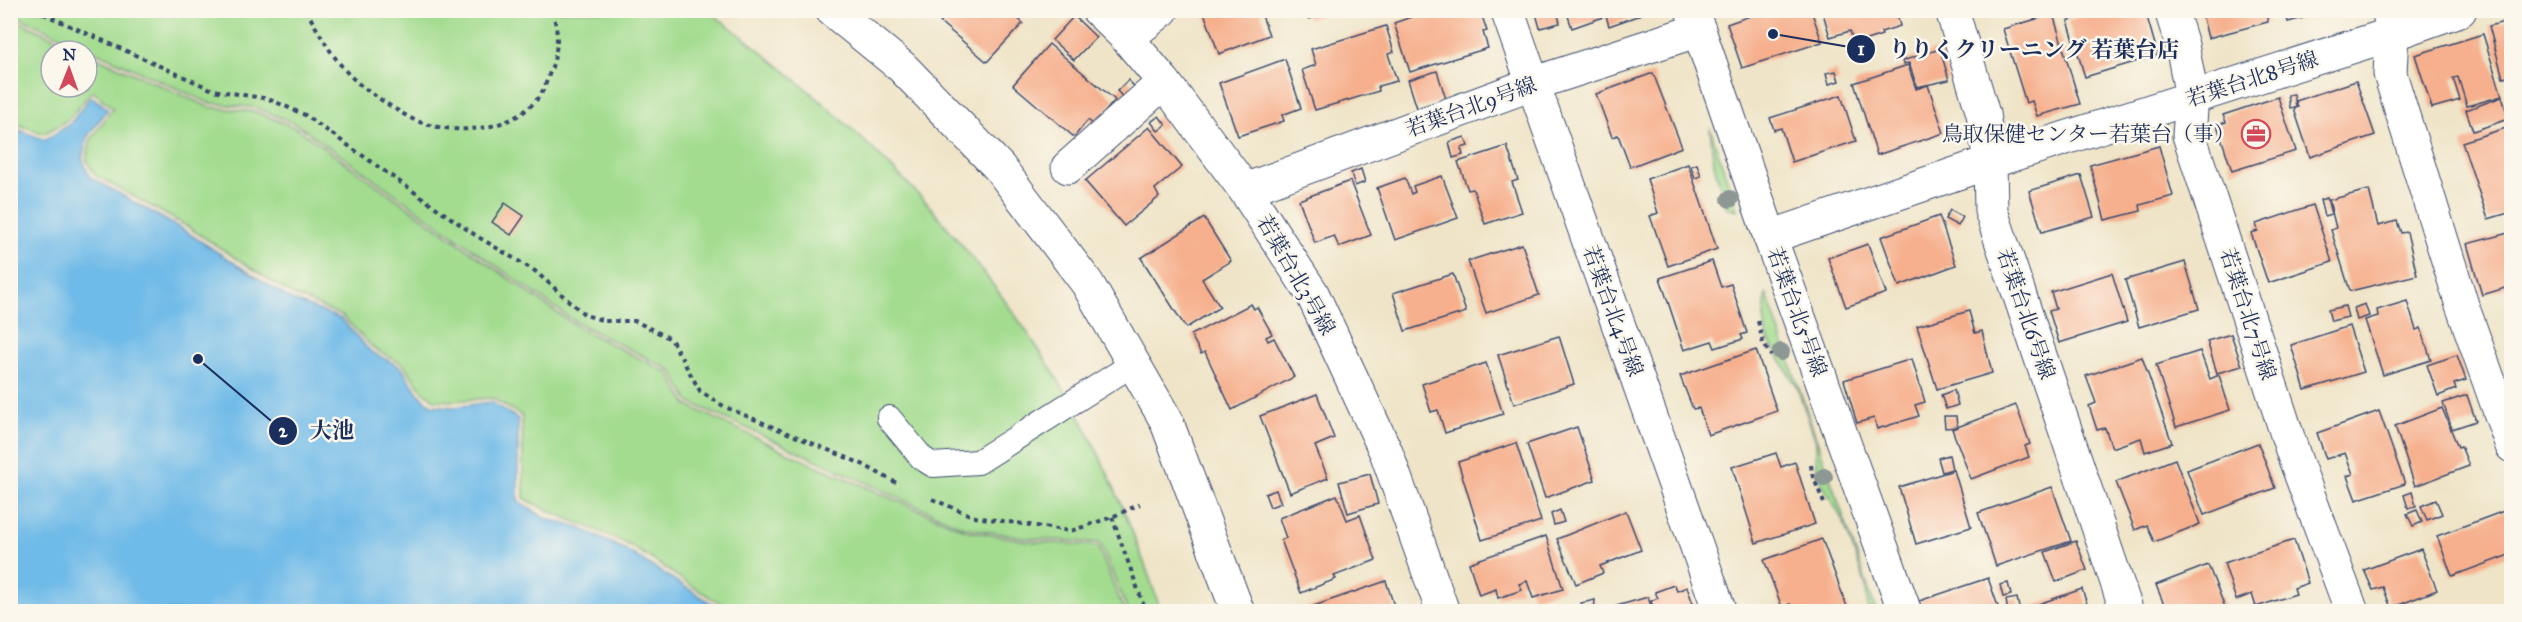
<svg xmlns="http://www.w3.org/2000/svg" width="2522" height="622" font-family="'IM FELL Great Primer','Noto Serif JP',serif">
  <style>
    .green { fill: #a3dc8f; stroke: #5f8676; stroke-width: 1.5 }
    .water { fill: #6ebae8; stroke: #4474a3; stroke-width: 1.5 }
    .building { fill: #f6b08e }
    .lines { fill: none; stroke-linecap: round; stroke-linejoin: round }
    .service-casing { stroke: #3b4a6e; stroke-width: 26 }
    .minor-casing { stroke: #3b4a6e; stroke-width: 35 }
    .tertiary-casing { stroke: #3b4a6e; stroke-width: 35 }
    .path { stroke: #3b4a6e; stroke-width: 4; stroke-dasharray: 4.5 4.5; stroke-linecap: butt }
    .service { stroke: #fff; stroke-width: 24 }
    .minor { stroke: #fff; stroke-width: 33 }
    .tertiary { stroke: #fff; stroke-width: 33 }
    .tree { fill: #8d9894 }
    .labels { text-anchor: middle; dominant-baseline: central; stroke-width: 5; stroke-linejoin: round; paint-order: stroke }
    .street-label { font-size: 21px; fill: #1b2f5e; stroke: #fbf7ec }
    .poi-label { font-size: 21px; fill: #1b2f5e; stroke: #fbf7ec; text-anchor: end }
    .leader { fill: none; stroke: #1b2f5e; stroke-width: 2 }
    .callout-dot { fill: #1b2f5e; stroke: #fbf7ec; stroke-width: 2 }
    .mark-label { font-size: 18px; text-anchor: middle; font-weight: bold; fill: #fff }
    .callout-label { font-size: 22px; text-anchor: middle; font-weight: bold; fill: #1b2f5e; stroke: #fbf7ec; stroke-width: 5; stroke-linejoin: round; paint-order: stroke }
  </style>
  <rect width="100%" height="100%" fill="#fbf7ec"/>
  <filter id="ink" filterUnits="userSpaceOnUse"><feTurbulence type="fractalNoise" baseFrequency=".0167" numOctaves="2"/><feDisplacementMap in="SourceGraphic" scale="12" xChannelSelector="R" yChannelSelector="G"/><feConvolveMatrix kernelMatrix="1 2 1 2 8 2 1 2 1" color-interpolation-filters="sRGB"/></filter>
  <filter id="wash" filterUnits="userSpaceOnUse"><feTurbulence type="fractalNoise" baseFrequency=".008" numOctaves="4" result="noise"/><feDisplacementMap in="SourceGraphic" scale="24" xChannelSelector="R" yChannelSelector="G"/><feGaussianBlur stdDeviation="1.35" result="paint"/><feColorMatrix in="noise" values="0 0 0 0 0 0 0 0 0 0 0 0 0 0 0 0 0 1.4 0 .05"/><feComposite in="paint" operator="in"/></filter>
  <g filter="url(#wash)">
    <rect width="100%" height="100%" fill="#efe4c7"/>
    <g class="green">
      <path d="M11,10L709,11C773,59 834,110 891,167C905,181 919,194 932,209C980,265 1025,325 1063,388C1104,456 1136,536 1161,611H1128L1100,543L1025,538L963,527L689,402L671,370L577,323L296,124L257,108L209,103L11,14Z"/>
      <path d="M11,18L83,51H51V87H87V53L209,107L257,112L296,128L579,328L669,373L687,405L799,458L965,530L1027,541L1098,546L1124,611L740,612C698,595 664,564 625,543C592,526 556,517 524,498L522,416L492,398L454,401L434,400L422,390L403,364L374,349L342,316L291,294L188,227L95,175L86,160L91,139L113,108L92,91L68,120L44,134L11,122Z"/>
      <polygon points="1710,128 1737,210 1726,207 1714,164"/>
      <polygon points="1766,293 1876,611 1868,611 1866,586 1844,523 1817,474 1816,441 1797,387 1767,338 1764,317"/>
    </g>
    <polygon class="water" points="91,96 108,109 87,137 82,159 90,177 185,231 290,299 341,319 371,352 401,367 418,393 431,405 454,407 491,402 518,419 518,501 545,518 579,528 626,550 724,611 11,611 11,127 45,140 70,124"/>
    <g id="blocks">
      <g class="building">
        <polygon points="950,10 1008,10 1023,23 987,62 940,22"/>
        <polygon points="1203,10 1260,10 1269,35 1219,54"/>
        <polygon points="1305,10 1339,10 1340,11 1308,19"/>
        <polygon points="1431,10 1480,10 1487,31 1483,32 1488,48 1410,72 1394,23"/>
        <polygon points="1535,10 1557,10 1560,23 1540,28"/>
        <polygon points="1566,10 1638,10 1640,15 1609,26 1606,16 1572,28"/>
        <polygon points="1767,10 1811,10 1822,42 1742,68 1727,24"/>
        <polygon points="1822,10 1896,10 1900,26 1881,32 1882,35 1854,44 1850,31 1830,37"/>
        <polygon points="2095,10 2145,10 2158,55 2085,77 2068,21"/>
        <polygon points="2201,10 2265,10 2268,22 2208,38"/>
        <polygon points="2280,10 2327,10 2328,11 2288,22 2286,15 2282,16"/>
        <polygon points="2053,14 2080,104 2037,116 2032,101 2026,103 2003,29"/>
        <polygon points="1074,16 1096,37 1074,60 1052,40"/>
        <polygon points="2512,20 2512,76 2503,78 2489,26"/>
        <polygon points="1386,26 1394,52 1388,54 1397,81 1378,86 1379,91 1315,110 1302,70 1316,65 1311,49"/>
        <polygon points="2483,34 2502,96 2467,106 2458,77 2453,78 2460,100 2432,108 2415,55"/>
        <polygon points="1049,44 1115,100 1094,125 1088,120 1074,137 1013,85"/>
        <polygon points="1940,49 1949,80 1917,87 1909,63 1903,64 1902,61"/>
        <polygon points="1285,59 1301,108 1282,115 1284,121 1238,136 1219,83"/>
        <polygon points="1908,65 1916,89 1928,85 1944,133 1877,155 1854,83"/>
        <polygon points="1437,71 1446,99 1417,108 1408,80"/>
        <polygon points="1836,71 1839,81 1829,84 1826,73"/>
        <polygon points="1653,73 1682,147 1630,167 1618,135 1612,137 1596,94"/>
        <polygon points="1128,80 1136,88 1125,99 1117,91"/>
        <polygon points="2356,81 2375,135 2310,157 2294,109 2298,107 2296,101"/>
        <polygon points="2294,94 2296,107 2290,108 2288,95"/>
        <polygon points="1841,95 1856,141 1792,162 1781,128 1774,130 1770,118"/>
        <polygon points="2278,97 2296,151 2232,171 2217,125 2226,122 2223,115"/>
        <polygon points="2502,97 2509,119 2473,131 2466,110"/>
        <polygon points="1159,116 1166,125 1158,131 1151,122"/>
        <polygon points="1149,127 1182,167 1155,189 1159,197 1124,226 1085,181"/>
        <polygon points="2509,127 2512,135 2512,212 2488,219 2462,142"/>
        <polygon points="1465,137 1468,146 1461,148 1463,155 1453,158 1449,142"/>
        <polygon points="1507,146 1518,180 1512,182 1522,212 1485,224 1473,189 1468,190 1458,162"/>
        <polygon points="2159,146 2173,196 2140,205 2141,211 2105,220 2090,165"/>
        <polygon points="1688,164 1717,249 1668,266 1650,216 1658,213 1647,179"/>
        <polygon points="1697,164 1701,176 1695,178 1691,166"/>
        <polygon points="1361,169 1365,182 1355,186 1351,173"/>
        <polygon points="2081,175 2094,217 2042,232 2029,191"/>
        <polygon points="1442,176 1458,218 1395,240 1377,188 1405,178 1411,194 1415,192 1413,186"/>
        <polygon points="1350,181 1371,235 1339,247 1334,236 1315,243 1299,200"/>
        <polygon points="2369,190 2378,226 2397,221 2401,233 2407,232 2417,275 2350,291 2331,230 2336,228 2329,200"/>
        <polygon points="2327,198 2331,214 2324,216 2320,200"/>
        <polygon points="505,203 524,216 511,235 492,222"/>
        <polygon points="2313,205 2332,262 2268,283 2251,233 2258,231 2256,224"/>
        <polygon points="1950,210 1963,217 1958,226 1945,219"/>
        <polygon points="1939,216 1956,265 1899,286 1881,237"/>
        <polygon points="1204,218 1231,261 1202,279 1220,307 1186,328 1141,258"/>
        <polygon points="2512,232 2512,286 2482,295 2467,244"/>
        <polygon points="1522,244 1539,295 1486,313 1468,261"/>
        <polygon points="1868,244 1886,293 1846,307 1828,258"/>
        <polygon points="1712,261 1721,287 1731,284 1747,333 1741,335 1743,339 1715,348 1712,341 1684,350 1660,278"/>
        <polygon points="2185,262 2199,309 2139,327 2125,280"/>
        <polygon points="2112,273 2127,322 2059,343 2049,311 2056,309 2051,292"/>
        <polygon points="1453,274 1466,312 1405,331 1393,293"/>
        <polygon points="2407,301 2416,330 2421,328 2431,360 2383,375 2365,320 2378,316 2377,310"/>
        <polygon points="1251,304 1254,309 1257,307 1272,334 1266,337 1268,341 1274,338 1294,377 1232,410 1205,352 1201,354 1191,335"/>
        <polygon points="2365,304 2369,316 2357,320 2354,308"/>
        <polygon points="2345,306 2348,317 2331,321 2328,310"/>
        <polygon points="1969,311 1975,333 1982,331 1992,373 1937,389 1917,326"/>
        <polygon points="2349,326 2364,372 2305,390 2291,345"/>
        <polygon points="2231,334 2242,366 2217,373 2207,341"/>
        <polygon points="1559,336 1574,384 1514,404 1498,355"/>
        <polygon points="1756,350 1777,411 1708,435 1699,408 1693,409 1680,376"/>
        <polygon points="2200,351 2210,379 2219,375 2230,410 2176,427 2156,365"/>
        <polygon points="2457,355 2466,380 2454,384 2456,389 2438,396 2427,365"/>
        <polygon points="2142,357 2172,443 2145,452 2141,438 2112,448 2105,428 2097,430 2089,406 2096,403 2086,376"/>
        <polygon points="1912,359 1925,402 1915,405 1919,416 1877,429 1874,418 1857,423 1844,380"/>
        <polygon points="1486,363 1503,414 1445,433 1438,410 1431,412 1422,384"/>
        <polygon points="1954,390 1958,405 1946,409 1941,395"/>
        <polygon points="1317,394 1334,438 1315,446 1328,478 1290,493 1260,416"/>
        <polygon points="2467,395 2476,421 2452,429 2443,403"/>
        <polygon points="2016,405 2030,444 2025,446 2029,457 1971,479 1952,429"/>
        <polygon points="2442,408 2458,447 2461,446 2469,466 2415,486 2395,426"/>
        <polygon points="2379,411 2405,484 2356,500 2347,476 2353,474 2345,453 2326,459 2317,433"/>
        <polygon points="1944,416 1956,416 1957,427 1945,428"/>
        <polygon points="1577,427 1595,480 1545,498 1527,444"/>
        <polygon points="1516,443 1541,521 1482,540 1458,462"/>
        <polygon points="2258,443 2275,488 2204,515 2187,470"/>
        <polygon points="1776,453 1781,467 1795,462 1815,524 1756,543 1732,467"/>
        <polygon points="1949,455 1952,469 1942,472 1938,458"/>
        <polygon points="2175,459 2200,524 2154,542 2147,525 2135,530 2116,482"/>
        <polygon points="1954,470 1971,527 1916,544 1899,487"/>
        <polygon points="1370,474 1378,504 1348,513 1339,482"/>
        <polygon points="2052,487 2071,541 1996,566 1978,513"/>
        <polygon points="1276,490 1281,503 1270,507 1265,494"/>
        <polygon points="2412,492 2416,506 2408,508 2404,495"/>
        <polygon points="1337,495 1347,520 1360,515 1376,560 1334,576 1336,579 1301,593 1281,540 1286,538 1279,518"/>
        <polygon points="2436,500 2442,514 2427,520 2421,506"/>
        <polygon points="1560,510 1564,522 1554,525 1551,514"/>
        <polygon points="2417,510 2422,522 2413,526 2407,514"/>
        <polygon points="1626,511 1641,550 1600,566 1603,573 1576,584 1557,539"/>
        <polygon points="2504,511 2512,530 2512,554 2452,576 2437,536"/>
        <polygon points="1546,536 1563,589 1533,598 1527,581 1519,584 1522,590 1498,598 1496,589 1479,595 1469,563"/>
        <polygon points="1822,539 1849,612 1793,612 1790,604 1782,607 1764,560"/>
        <polygon points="2294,540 2308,583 2294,588 2296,594 2256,607 2252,594 2236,600 2224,563"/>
        <polygon points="2076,541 2087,570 2056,582 2045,552"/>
        <polygon points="2421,549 2437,590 2391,608 2383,587 2373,590 2364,570"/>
        <polygon points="2208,565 2227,612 2167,612 2156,585"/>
        <polygon points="1988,578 2000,612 1922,612 1919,601"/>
        <polygon points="1386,581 1396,612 1306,612 1305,609"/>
        <polygon points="2008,583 2011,595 2003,597 2000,585"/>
        <polygon points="1674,585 1677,591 1687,587 1696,612 1655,612 1651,601 1658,598 1655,592"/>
        <polygon points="2082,589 2088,607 2092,606 2094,612 2025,612 2024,609"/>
        <polygon points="1648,597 1653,612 1599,612 1599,611"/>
        <polygon points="2017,598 2020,612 2008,612 2006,600"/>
        <polygon points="1595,600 1594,611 1583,612 1581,603"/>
      </g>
    </g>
  </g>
  <g filter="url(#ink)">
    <use href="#blocks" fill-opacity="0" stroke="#3b4a6e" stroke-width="1.5"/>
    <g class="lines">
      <g class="service-casing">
        <polyline id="service" points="889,418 922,458 933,465 978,462 1133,364"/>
      </g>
      <g class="minor-casing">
        <g id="minor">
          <polyline points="1098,10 1127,38 1164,82 1245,190 1312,293 1386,452 1443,612"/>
          <polyline points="1507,10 1720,612"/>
          <polyline points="1692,10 1770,237 1905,612"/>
          <polyline points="1952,10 1983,114 1990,162 1991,211 2127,612"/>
          <polyline points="2171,10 2182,45 2192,97 2189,135 2295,459 2352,612"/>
          <polyline points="2389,10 2392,34 2390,74 2462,305 2512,446"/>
          <polyline points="1127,38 1162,10"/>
          <polyline points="1068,167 1164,82"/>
          <polyline points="1245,190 1532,84 1699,30"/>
          <polyline points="1770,237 1990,162 2392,34 2460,10"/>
        </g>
      </g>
      <g class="tertiary-casing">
        <polyline id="tertiary" points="832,10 902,67 999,167 1087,283 1166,420 1238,612"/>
      </g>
      <g class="path">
        <polyline points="35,10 213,90 269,99 305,115 475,235 535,271 585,315 605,321 635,321 671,339 700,391 725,407 862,464 900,485"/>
        <path d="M306,10C322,38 337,67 363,87C375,96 404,116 417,121C456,136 512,132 539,97C544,90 547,80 550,72C558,53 560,29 551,10"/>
        <polyline points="1758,321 1763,343 1771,356"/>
        <polyline points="1811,465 1812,474 1824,503"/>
        <polyline points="932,499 975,517 1071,531 1112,517 1140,504"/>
        <polyline points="1112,517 1146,612"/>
      </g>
      <use href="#service" class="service"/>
      <use href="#minor" class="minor"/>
      <use href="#tertiary" class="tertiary"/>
    </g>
    <g class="tree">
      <circle cx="1730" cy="199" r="9"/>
      <circle cx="1781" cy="352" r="9"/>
      <circle cx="1824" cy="477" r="9"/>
    </g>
  </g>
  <defs>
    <g id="office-ring" transform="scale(1.5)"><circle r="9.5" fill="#fbf7ec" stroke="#d1495b" stroke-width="1.5"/><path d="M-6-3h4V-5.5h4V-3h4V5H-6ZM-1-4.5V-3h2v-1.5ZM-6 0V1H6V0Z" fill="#d1495b"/></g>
  </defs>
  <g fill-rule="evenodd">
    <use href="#office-ring" x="2256" y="134"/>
  </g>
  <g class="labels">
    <g class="street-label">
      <text transform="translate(2252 79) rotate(-18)">若葉台北8号線</text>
      <text transform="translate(1471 107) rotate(-20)">若葉台北9号線</text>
      <text transform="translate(1296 275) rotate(60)">若葉台北3号線</text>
      <text transform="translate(1613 311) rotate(70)">若葉台北4号線</text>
      <text transform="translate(1797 312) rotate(70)">若葉台北5号線</text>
      <text transform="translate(2026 314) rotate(71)">若葉台北6号線</text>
      <text transform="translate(2248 314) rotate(72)">若葉台北7号線</text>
    </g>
    <g class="poi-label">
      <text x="2235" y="134">鳥取保健センター若葉台（事）</text>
    </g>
  </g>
  <path class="leader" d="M1773 34L1861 49M198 359L283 431"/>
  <g class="callout-dot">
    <circle cx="1773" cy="34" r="6"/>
    <circle cx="198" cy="359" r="6"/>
    <circle cx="1861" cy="49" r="15"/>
    <circle cx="283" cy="431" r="15"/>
  </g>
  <g class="mark-label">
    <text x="1861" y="55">1</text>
    <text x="283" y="437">2</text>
  </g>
  <g class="callout-label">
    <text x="2034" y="57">りりくクリーニング 若葉台店</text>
    <text x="332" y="438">大池</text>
  </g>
  <rect width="2522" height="622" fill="none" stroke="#fbf7ec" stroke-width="36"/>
  <g transform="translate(69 69) rotate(1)"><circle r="28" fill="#fbf7ec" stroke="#a1a7b3" stroke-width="1.5"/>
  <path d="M0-4.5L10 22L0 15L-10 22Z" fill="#d1495b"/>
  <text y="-9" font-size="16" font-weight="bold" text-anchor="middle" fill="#1b2f5e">N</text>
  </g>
</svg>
